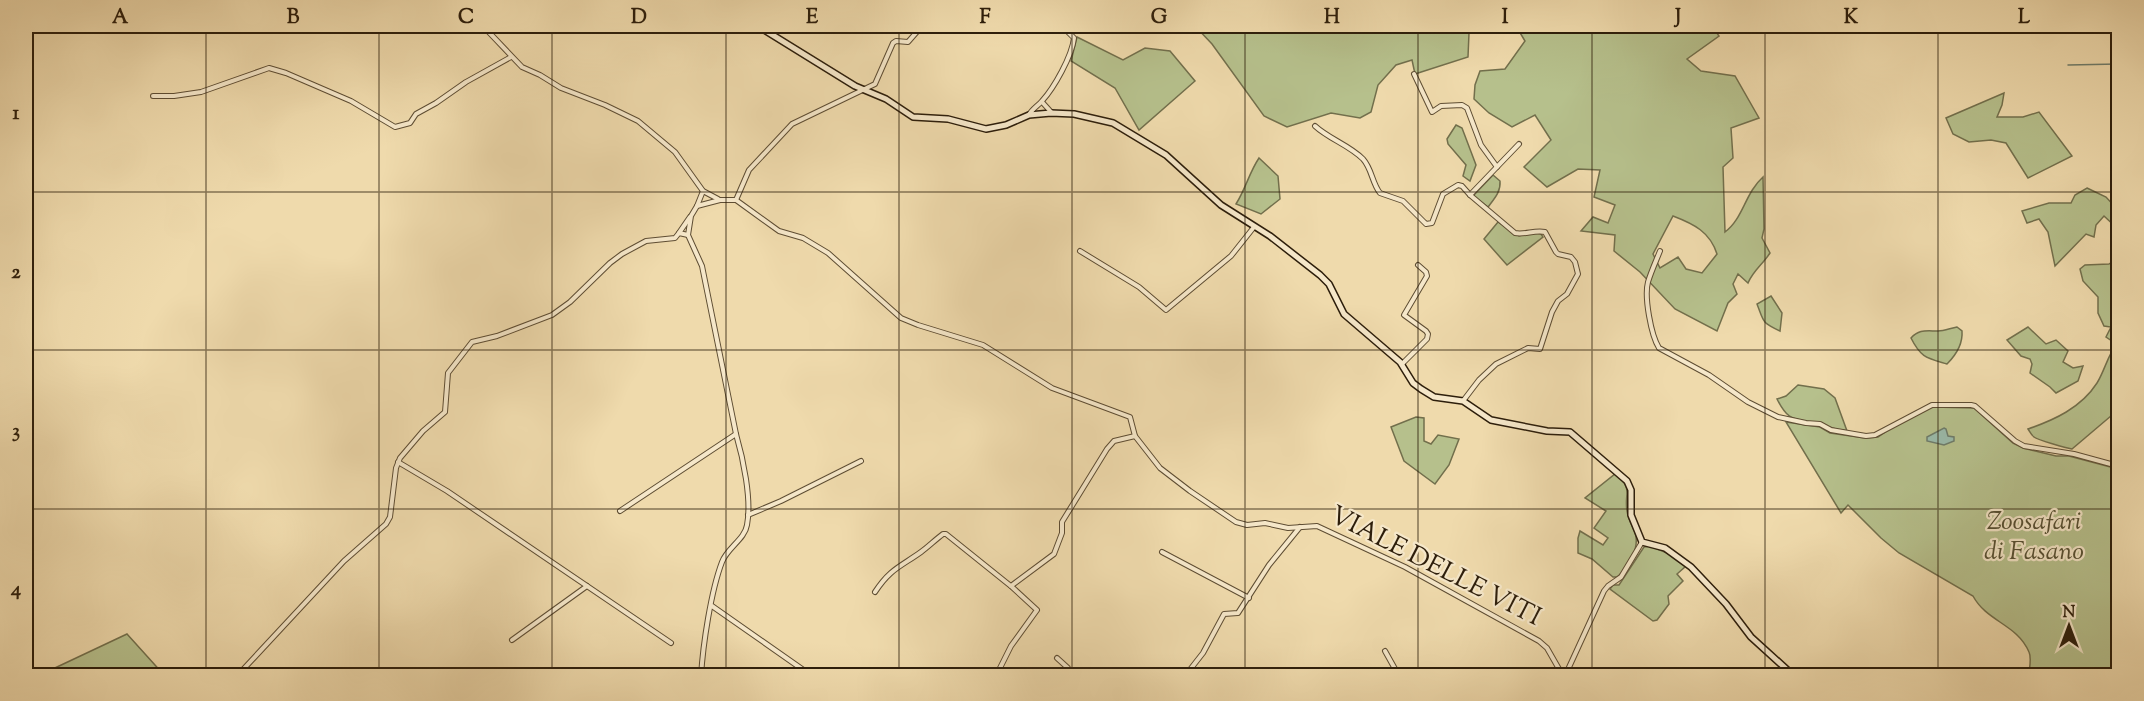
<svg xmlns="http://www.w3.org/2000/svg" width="2144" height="701" font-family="'Sorts Mill Goudy',serif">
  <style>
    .green { fill: #b6c08c; stroke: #726f4c; stroke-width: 1.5; fill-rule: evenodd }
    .water { fill: #9abbab; stroke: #6e7c6b; stroke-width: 1.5 }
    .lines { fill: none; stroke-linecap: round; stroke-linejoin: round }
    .stream { stroke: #6e7c6b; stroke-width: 1.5 }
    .street-casing { stroke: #5e4d33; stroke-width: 6 }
    .secondary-casing { stroke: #2d1e0b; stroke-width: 8 }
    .street { stroke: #f5e7c9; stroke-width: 4 }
    .secondary { stroke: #f5e7c9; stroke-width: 5 }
    .grid { fill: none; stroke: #2d1e0b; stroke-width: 1.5; stroke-opacity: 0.55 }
    .labels { text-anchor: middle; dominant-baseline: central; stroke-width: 4.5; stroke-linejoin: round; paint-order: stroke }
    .park-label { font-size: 26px; font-style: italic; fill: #564f32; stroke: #f5e7c9 }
    .street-label { font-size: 26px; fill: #2d1e0b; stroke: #f5e7c9 }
    .neatline { fill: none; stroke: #2d1e0b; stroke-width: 2 }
    .grid-label { font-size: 20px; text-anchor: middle; font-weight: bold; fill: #2d1e0b }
  </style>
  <rect width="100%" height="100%" fill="#efdaac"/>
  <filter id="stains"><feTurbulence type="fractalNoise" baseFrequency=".00333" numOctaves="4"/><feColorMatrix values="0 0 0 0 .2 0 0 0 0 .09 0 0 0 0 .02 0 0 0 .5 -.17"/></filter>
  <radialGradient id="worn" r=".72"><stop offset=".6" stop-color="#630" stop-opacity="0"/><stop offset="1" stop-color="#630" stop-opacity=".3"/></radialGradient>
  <g class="green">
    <polygon points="1195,26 1496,26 1469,33 1468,57 1415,74 1412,60 1396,65 1378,85 1371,112 1360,118 1331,113 1287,127 1264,116 1212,44"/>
    <path d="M1516,26H1699L1702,31L1712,26L1719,36L1687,59L1701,71L1735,76L1759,118L1731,128L1733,158L1723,167L1725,232C1743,219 1745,193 1763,177L1764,229L1762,238L1770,253C1763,264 1753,271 1748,283L1738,274L1733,284L1737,294L1728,303L1717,331L1675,309L1640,272L1614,251L1615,235L1581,231L1593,217L1608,223L1615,205L1594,197L1600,170L1578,169L1547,187L1524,167L1551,140L1535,115L1512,127L1489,113L1474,99L1475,85L1480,71L1505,69L1525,41ZM1673,216C1694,224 1710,232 1717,254L1702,273L1686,269L1678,257L1660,268L1653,254Z"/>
    <polygon points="1077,37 1123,60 1145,48 1170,51 1195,81 1139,130 1115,88 1071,61"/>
    <polygon points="2004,93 2002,105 1997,117 2023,117 2039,112 2072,156 2028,178 2006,143 1991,140 1969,142 1953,134 1946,118"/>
    <polygon points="1456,125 1462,128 1476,165 1470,181 1463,176 1466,165 1448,144 1447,139"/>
    <path d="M1259,158L1278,176L1280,199L1261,214L1236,204C1246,188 1249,173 1259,158Z"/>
    <path d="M1493,175L1500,181C1501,192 1494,199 1488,207L1473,196Z"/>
    <polygon points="2087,188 2106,197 2118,210 2118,229 2104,216 2096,225 2094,237 2086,234 2055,266 2048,232 2039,219 2027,223 2022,211 2049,203 2071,203 2075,195"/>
    <polygon points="1498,222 1519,236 1532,232 1541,234 1543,237 1507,265 1484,239"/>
    <polygon points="2118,258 2118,334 2112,341 2106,337 2111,327 2104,326 2098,313 2098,297 2083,281 2080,269 2085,265 2109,264"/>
    <path d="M1771,296L1782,313L1780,331C1761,322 1764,322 1757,304Z"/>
    <path d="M1957,327L1962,331C1963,344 1957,354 1947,364C1927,358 1921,358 1911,338C1919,329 1926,331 1938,331C1944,331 1951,328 1957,327Z"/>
    <polygon points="2028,327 2046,344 2056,340 2068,351 2063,362 2073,368 2083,366 2078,381 2056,393 2050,387 2030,373 2032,364 2030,359 2021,356 2007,340"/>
    <path d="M2118,342V410L2072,449C2066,448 2038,440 2034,437C2031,435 2030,432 2028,429C2054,420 2081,408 2097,383C2105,370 2108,354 2118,342Z"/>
    <path d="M1798,385L1824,389L1835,398L1847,431C1834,430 1830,427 1819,424C1796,417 1790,425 1777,399L1786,396Z"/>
    <path d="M1932,407L1974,408L2013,443L2023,448L2056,456H2069L2118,469V675H2029C2029,669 2032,658 2029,652C2017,624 1987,622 1973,596L1899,553L1881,538L1848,505L1841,513L1786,422L1820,427L1830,433L1865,438L1878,437L1897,424Z"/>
    <polygon points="1416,417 1424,418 1424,441 1431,444 1438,435 1459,439 1449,465 1435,484 1404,461 1391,427"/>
    <path d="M1615,474C1634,489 1624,492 1627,511C1628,519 1632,525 1635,532C1640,548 1629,568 1617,577H1613L1592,559L1578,553V538L1580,531L1603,545L1608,538L1594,528L1606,511L1585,498Z"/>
    <polygon points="1650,546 1667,553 1686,566 1677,574 1683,581 1668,596 1669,604 1657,620 1653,621 1610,589 1613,585 1619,585 1644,547"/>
    <polygon points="127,634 164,675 40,675"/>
  </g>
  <polygon class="water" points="1944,428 1946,429 1948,436 1954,437 1954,441 1944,445 1927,441 1927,437"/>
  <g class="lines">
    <polyline class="stream" points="2068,65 2118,64"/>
    <g class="street-casing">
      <g id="street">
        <polyline points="483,26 522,67 540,75 561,88 605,105 638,121 675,152 703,191 718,199"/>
        <polyline points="1414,74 1432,112 1441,106 1462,105 1467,108 1481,145 1497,167"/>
        <polyline points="153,96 174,96 201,92 269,68 286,73 351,101 395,127 410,123 416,114 436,103 466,82 511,57"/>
        <polyline points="1042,102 1052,113"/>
        <path d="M1029,115C1032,109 1038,106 1042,101C1054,88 1072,56 1074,38L1068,32L1066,26"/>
        <path d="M1315,126C1329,139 1349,145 1363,159C1372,169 1372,183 1380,193L1403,201L1426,224L1432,223L1443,194L1458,185L1462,186L1470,195L1515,233C1525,235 1534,230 1545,232L1556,252L1558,254L1571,257L1575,262L1578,274L1567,294L1558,301L1552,312L1540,349L1528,348L1496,364L1479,380L1463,401"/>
        <polyline points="1470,195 1519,144"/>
        <polyline points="736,200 779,231 803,238 828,253 901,318 918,325 983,345 1052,388 1130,417 1135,436 1160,468 1190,491 1236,522 1247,525 1265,523 1288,528 1317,526 1405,567 1539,641 1547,648 1563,676"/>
        <polyline points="736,200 749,170 792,124 875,84 893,43 896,41 908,42 922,26"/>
        <polyline points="697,206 703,191"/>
        <polyline points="679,233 690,217"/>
        <polyline points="1080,251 1139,287 1166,310 1231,256 1254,227"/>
        <path d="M1660,251C1656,261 1651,272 1648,282C1644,297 1651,335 1659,348L1709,375L1748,402L1778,417L1806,423L1820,424L1831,430L1866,436L1875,435L1932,405H1971L1975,406L2015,441L2024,446L2074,454L2118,466"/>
        <polyline points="1402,364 1427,339 1428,334 1426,331 1404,315 1427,276 1426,272 1418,265"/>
        <polyline points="398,462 447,491 671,643"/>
        <polyline points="620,511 736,434"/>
        <polyline points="748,515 781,501 861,461"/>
        <polyline points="1162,552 1249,598"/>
        <polyline points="1011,586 1054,554 1062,533 1062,522 1107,449 1114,441 1135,436"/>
        <path d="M875,592C890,569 900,567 921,552C928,547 935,540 943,534H946L1012,587L1037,610L1011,646L996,676"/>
        <polyline points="712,606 812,676"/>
        <polyline points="512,640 587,586"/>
        <polyline points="1385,651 1399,676"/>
        <polyline points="1057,658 1068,668 1065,676"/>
        <polyline points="237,676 344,561 386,524 390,517 396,468 400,458 423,431 445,412 448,373 472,342 497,336 552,315 570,302 610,263 622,254 646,241 675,238 679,233 688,235"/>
        <path d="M701,676C703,644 711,591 722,562C727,548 745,539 747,525C752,500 743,458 736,434L702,266L688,235L691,216L697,206L720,200H736"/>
        <polyline points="1185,676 1203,653 1224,614 1238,613 1269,565 1300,527"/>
        <polyline points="1565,676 1604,591 1608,586 1621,577 1642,542"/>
      </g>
    </g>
    <g class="secondary-casing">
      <polyline id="secondary" points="758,26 855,86 886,99 913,117 948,119 986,129 1006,125 1029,115 1051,113 1074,114 1113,123 1166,155 1221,205 1270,236 1320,275 1329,284 1344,314 1400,362 1413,383 1421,389 1434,397 1463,401 1491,420 1547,431 1570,432 1627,481 1631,490 1631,515 1642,542 1665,548 1691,567 1726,604 1751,637 1794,676"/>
    </g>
    <use href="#street" class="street"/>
    <use href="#secondary" class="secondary"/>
  </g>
  <path class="grid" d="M206,26V676M379,26V676M552,26V676M726,26V676M899,26V676M1072,26V676M1245,26V676M1418,26V676M1592,26V676M1765,26V676M1938,26V676M26,192H2118M26,350H2118M26,509H2118"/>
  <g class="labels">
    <g class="park-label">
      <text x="2034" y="522">Zoosafari<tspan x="2034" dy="30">di Fasano</tspan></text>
    </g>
    <g class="street-label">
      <text transform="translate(1435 567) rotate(27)">VIALE DELLE VITI</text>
    </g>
  </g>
  <rect width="2144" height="701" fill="none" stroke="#efdaac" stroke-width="66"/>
  <g transform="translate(2069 626)" stroke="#f5e7c9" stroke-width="4.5" paint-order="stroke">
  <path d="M0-4.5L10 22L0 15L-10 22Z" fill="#2d1e0b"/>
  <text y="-9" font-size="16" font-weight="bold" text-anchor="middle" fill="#2d1e0b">N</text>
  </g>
  <rect x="33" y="33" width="2078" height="635" class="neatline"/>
  <g class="grid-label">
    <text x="120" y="23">A</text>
    <text x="293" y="23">B</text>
    <text x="466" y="23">C</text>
    <text x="639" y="23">D</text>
    <text x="812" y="23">E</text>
    <text x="985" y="23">F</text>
    <text x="1159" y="23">G</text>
    <text x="1332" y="23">H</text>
    <text x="1505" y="23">I</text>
    <text x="1678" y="23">J</text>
    <text x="1851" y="23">K</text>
    <text x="2024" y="23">L</text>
    <text x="16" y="119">1</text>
    <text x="16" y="278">2</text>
    <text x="16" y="437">3</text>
    <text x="16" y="595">4</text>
  </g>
  <rect width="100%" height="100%" filter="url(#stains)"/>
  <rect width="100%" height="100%" fill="url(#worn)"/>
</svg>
